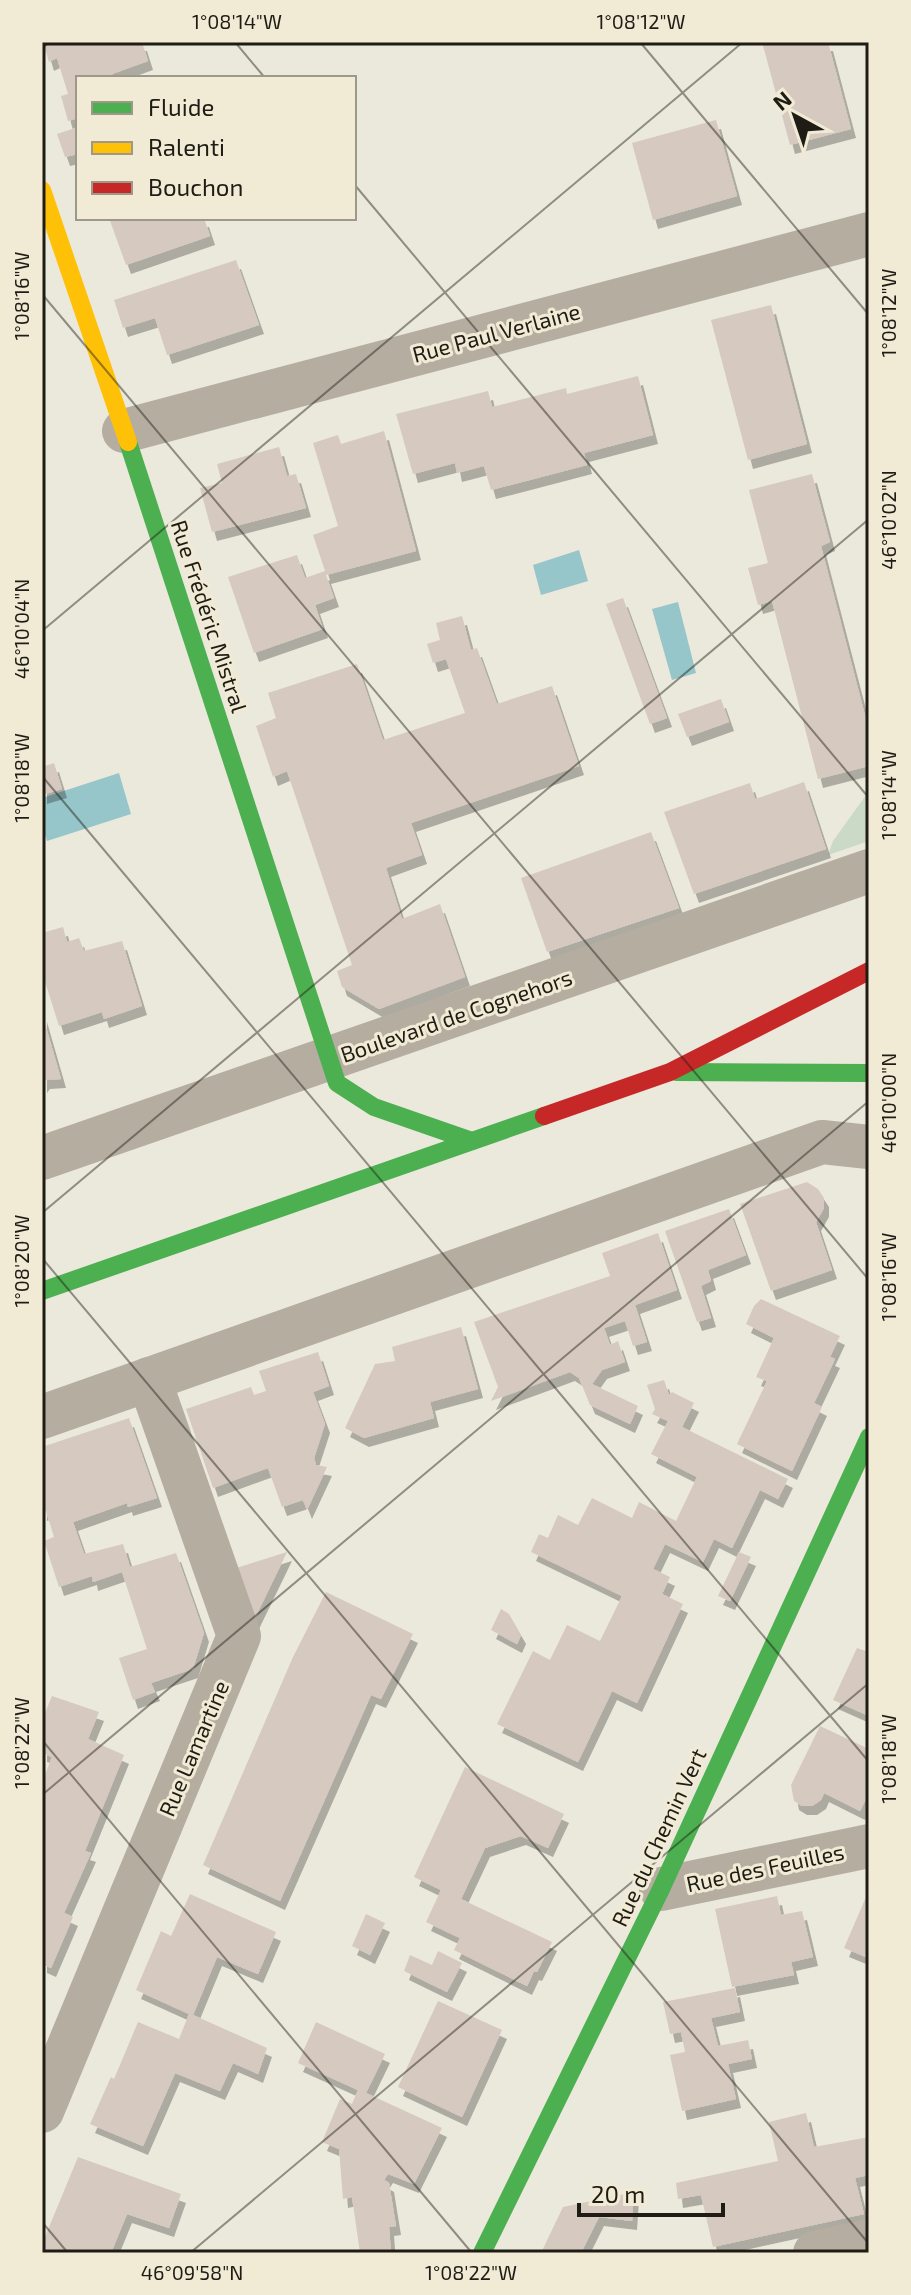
<svg xmlns="http://www.w3.org/2000/svg" width="911" height="2295" font-family="'Exo 2',sans-serif">
  <style>
    .green { fill: #cadac6 }
    .water { fill: #96c5ca }
    .building { fill: #d6c9c0; filter: url(#shadow) }
    .lines { fill: none; stroke-linecap: round; stroke-linejoin: round }
    .street { stroke: #b6ada1; stroke-width: 44 }
    .fast { stroke: #4caf50; stroke-width: 18 }
    .slow { stroke: #ffc107; stroke-width: 18 }
    .jam { stroke: #c62828; stroke-width: 18 }
    .ticks { fill: none; stroke: #1e1c15; stroke-width: 2; stroke-opacity: 0.45 }
    .labels { text-anchor: middle; dominant-baseline: central; stroke-width: 6; stroke-linejoin: round; paint-order: stroke }
    .street-label { font-size: 22px; fill: #1e1c15; stroke: #f1ebd6 }
    .neatline { fill: none; stroke: #1e1c15; stroke-width: 3 }
    .ticks-label { font-size: 20px; text-anchor: middle; fill: #1e1c15 }
  </style>
  <defs>
    <filter id="shadow"><feDropShadow dx="5" dy="9" stdDeviation="0" flood-color="#0004"/></filter>
  </defs>
  <rect width="100%" height="100%" fill="#ebe8dc"/>
  <polygon class="green" points="869,791 869,841 828,855 833,841"/>
  <g class="water">
    <polygon points="579,550 588,581 541,595 533,565"/>
    <polygon points="678,602 696,673 672,680 652,609"/>
    <polygon points="119,773 131,814 47,841 42,825 42,798"/>
  </g>
  <g class="building">
    <polygon points="43,42 142,42 148,61 112,74 114,78 78,78 78,118 68,121 61,96 68,94 57,58 49,62"/>
    <polygon points="762,42 828,42 851,129 790,145"/>
    <polygon points="716,120 737,196 653,220 632,143"/>
    <polygon points="78,127 78,154 65,157 57,134"/>
    <polygon points="109,218 204,218 210,236 126,265"/>
    <polygon points="236,260 259,325 167,355 155,318 123,328 114,300"/>
    <polygon points="771,305 807,444 748,460 711,320"/>
    <polygon points="638,376 653,435 584,453 587,465 491,490 484,466 457,473 455,463 413,474 396,414 488,391 492,407 566,388 567,394"/>
    <polygon points="384,431 416,551 326,575 334,598 315,605 323,629 254,653 228,577 297,555 305,578 325,571 313,535 338,526 313,443 338,435 341,444"/>
    <polygon points="279,447 287,476 296,474 306,508 212,532 200,488 222,483 217,464"/>
    <polygon points="812,474 830,542 821,546 869,731 869,766 818,779 772,601 758,605 748,568 768,563 749,490"/>
    <polygon points="623,598 667,718 650,724 606,604"/>
    <polygon points="462,616 471,650 477,648 497,704 552,686 579,766 411,823 422,855 386,868 402,919 440,904 465,977 379,1009 342,987 337,971 352,965 287,771 273,777 256,726 276,718 268,693 357,664 383,740 465,713 446,659 433,663 427,644 440,640 436,623"/>
    <polygon points="721,699 729,722 687,737 678,714"/>
    <polygon points="54,763 62,789 42,795 42,767"/>
    <polygon points="804,782 826,849 694,894 664,812 750,783 755,799"/>
    <polygon points="651,832 679,908 547,952 521,878"/>
    <polygon points="63,927 67,942 79,938 84,951 122,941 142,1006 104,1019 102,1012 59,1026 42,972 42,933"/>
    <polygon points="42,1013 61,1079 45,1080 42,1084"/>
    <polygon points="807,1182 818,1189 824,1198 824,1208 816,1222 832,1270 771,1291 740,1204"/>
    <polygon points="729,1209 746,1255 708,1270 711,1281 701,1286 711,1318 697,1322 665,1231"/>
    <polygon points="658,1233 677,1290 635,1305 647,1342 633,1346 625,1321 604,1328 610,1345 618,1341 625,1362 602,1370 592,1384 638,1406 630,1424 590,1405 579,1378 570,1372 491,1401 498,1387 474,1322 610,1276 602,1253"/>
    <polygon points="761,1299 840,1336 830,1357 835,1359 814,1403 822,1407 792,1471 737,1444 767,1381 756,1377 774,1338 746,1324 754,1306"/>
    <polygon points="461,1327 478,1389 430,1402 434,1418 364,1438 345,1428 375,1364 395,1361 392,1347"/>
    <polygon points="318,1352 329,1386 313,1392 325,1424 314,1458 316,1465 327,1467 307,1510 303,1500 282,1507 268,1468 213,1488 186,1409 251,1387 254,1395 266,1391 259,1371"/>
    <polygon points="664,1380 669,1395 672,1392 694,1403 682,1427 788,1479 778,1499 760,1490 732,1548 714,1539 703,1562 665,1544 653,1569 670,1577 662,1594 683,1604 637,1703 612,1691 578,1762 497,1724 533,1651 550,1660 567,1625 600,1641 622,1596 531,1552 539,1534 548,1538 558,1515 578,1525 592,1498 632,1518 639,1502 676,1521 697,1477 651,1454 668,1421 652,1414 655,1409 647,1385"/>
    <polygon points="129,1418 157,1498 128,1507 127,1503 73,1522 84,1554 123,1544 130,1567 176,1553 204,1633 193,1669 151,1683 155,1692 133,1700 119,1658 147,1649 122,1572 93,1582 92,1576 59,1587 44,1541 54,1537 46,1511 42,1512 42,1447"/>
    <polygon points="287,1552 254,1620 233,1569"/>
    <polygon points="739,1552 751,1557 730,1601 718,1596"/>
    <polygon points="326,1592 413,1634 381,1699 371,1695 280,1901 203,1865 293,1657"/>
    <polygon points="501,1609 509,1614 521,1635 517,1644 491,1630"/>
    <polygon points="857,1648 869,1652 869,1716 833,1700"/>
    <polygon points="52,1696 99,1712 88,1739 124,1755 85,1851 91,1853 64,1913 73,1917 51,1968 42,1964 42,1782 52,1757 42,1753 42,1720"/>
    <polygon points="820,1726 869,1749 869,1793 860,1811 824,1793 821,1800 812,1806 802,1806 794,1801 791,1785"/>
    <polygon points="465,1767 564,1814 548,1848 521,1836 485,1848 461,1899 552,1942 537,1972 534,1971 527,1986 454,1950 460,1938 426,1922 441,1890 414,1877"/>
    <polygon points="869,1890 869,1974 868,1974 866,1957 844,1948"/>
    <polygon points="190,1894 276,1932 258,1974 217,1957 193,2015 267,2048 258,2074 233,2063 220,2091 175,2073 143,2146 90,2124 111,2077 114,2079 138,2022 179,2039 189,2014 136,1990 161,1931 171,1936"/>
    <polygon points="777,1896 781,1915 802,1911 813,1957 791,1962 794,1975 732,1987 715,1909"/>
    <polygon points="366,1914 385,1923 370,1955 352,1946"/>
    <polygon points="438,1951 462,1963 447,1992 404,1971 410,1955 432,1965"/>
    <polygon points="735,1988 740,2012 711,2018 718,2046 748,2040 752,2059 728,2064 736,2099 682,2111 670,2055 685,2052 681,2032 670,2034 663,2002"/>
    <polygon points="438,2001 502,2030 462,2117 398,2087"/>
    <polygon points="316,2022 385,2054 366,2093 442,2128 414,2184 388,2174 384,2180 389,2183 396,2226 389,2227 391,2253 360,2253 352,2197 343,2199 339,2149 322,2142 340,2099 352,2104 358,2090 298,2063"/>
    <polygon points="806,2113 814,2147 869,2137 869,2175 855,2178 864,2214 713,2247 701,2195 678,2199 676,2183 778,2161 769,2122"/>
    <polygon points="78,2157 181,2194 169,2228 127,2214 111,2253 42,2253 42,2244"/>
    <polygon points="634,2192 632,2221 599,2217 581,2253 541,2253 563,2207"/>
  </g>
  <g class="lines">
    <g class="street">
      <polyline points="124,431 869,234"/>
      <polyline points="42,1158 869,871"/>
      <polyline points="42,1417 822,1142 869,1147"/>
      <polyline points="661,1889 869,1846"/>
      <polyline points="42,2111 239,1636 149,1379"/>
      <polyline points="815,2253 869,2241"/>
    </g>
    <g class="fast">
      <polyline points="128,442 337,1083 374,1107 472,1141"/>
      <polyline points="676,1072 869,1073"/>
      <polyline points="42,1291 544,1116"/>
      <polyline points="482,2253 661,1889 869,1437"/>
    </g>
    <polyline class="slow" points="42,190 128,442"/>
    <polyline class="jam" points="544,1116 670,1072 869,971"/>
  </g>
  <path class="ticks" d="M235,42L265,78M640,42L869,315M42,48L50,42M354,184L869,798M42,294L869,1280M42,631L743,42M42,776L869,1762M42,1213L869,519M42,1258L869,2244M42,1740L472,2253M42,1795L869,1101M42,2222L68,2253M190,2253L869,1683"/>
  <g class="labels">
    <g class="street-label">
      <text transform="translate(496 332) rotate(-15)">Rue Paul Verlaine</text>
      <text transform="translate(210 616) rotate(72)">Rue Frédéric Mistral</text>
      <text transform="translate(456 1015) rotate(-19)">Boulevard de Cognehors</text>
      <text transform="translate(193 1748) rotate(-67)">Rue Lamartine</text>
      <text transform="translate(658 1837) rotate(-65)">Rue du Chemin Vert</text>
      <text transform="translate(765 1867) rotate(-12)">Rue des Feuilles</text>
    </g>
  </g>
  <rect width="911" height="2295" fill="none" stroke="#f1ebd6" stroke-width="88"/>
  <rect x="76" y="76" width="280" height="144" fill="#f1ebd6" stroke="#9d9889" stroke-width="2"/>
  <rect x="92" y="102" width="40" height="12" fill="#4caf50" stroke="#9d9889" stroke-width="2"/>
  <text x="148" y="116" font-size="24" fill="#1e1c15">Fluide</text>
  <rect x="92" y="142" width="40" height="12" fill="#ffc107" stroke="#9d9889" stroke-width="2"/>
  <text x="148" y="156" font-size="24" fill="#1e1c15">Ralenti</text>
  <rect x="92" y="182" width="40" height="12" fill="#c62828" stroke="#9d9889" stroke-width="2"/>
  <text x="148" y="196" font-size="24" fill="#1e1c15">Bouchon</text>
  <g transform="translate(795 116) rotate(320)" stroke="#f1ebd6" stroke-width="6" paint-order="stroke">
  <path d="M0-6L14 30L0 20L-14 30Z" fill="#1e1c15"/>
  <text y="-12" font-size="22" font-weight="bold" text-anchor="middle" fill="#1e1c15">N</text>
  </g>
  <path d="M579 2203v12h144v-12" fill="none" stroke="#1e1c15" stroke-width="4"/>
  <text x="591" y="2203" font-size="24" fill="#1e1c15" stroke="#f1ebd6" stroke-width="6" paint-order="stroke">20 m</text>
  <rect x="44" y="44" width="823" height="2207" class="neatline"/>
  <g class="ticks-label">
    <text x="237" y="29">1°08'14"W</text>
    <text x="641" y="29">1°08'12"W</text>
    <text transform="translate(22 296) rotate(-90)" y="7">1°08'16"W</text>
    <text transform="translate(889 313) rotate(-90)" y="7">1°08'12"W</text>
    <text transform="translate(889 520) rotate(-90)" y="7">46°10'02"N</text>
    <text transform="translate(22 629) rotate(-90)" y="7">46°10'04"N</text>
    <text transform="translate(22 778) rotate(-90)" y="7">1°08'18"W</text>
    <text transform="translate(889 795) rotate(-90)" y="7">1°08'14"W</text>
    <text transform="translate(889 1103) rotate(-90)" y="7">46°10'00"N</text>
    <text transform="translate(22 1261) rotate(-90)" y="7">1°08'20"W</text>
    <text transform="translate(889 1277) rotate(-90)" y="7">1°08'16"W</text>
    <text transform="translate(22 1743) rotate(-90)" y="7">1°08'22"W</text>
    <text transform="translate(889 1759) rotate(-90)" y="7">1°08'18"W</text>
    <text x="192" y="2280">46°09'58"N</text>
    <text x="471" y="2280">1°08'22"W</text>
  </g>
</svg>
